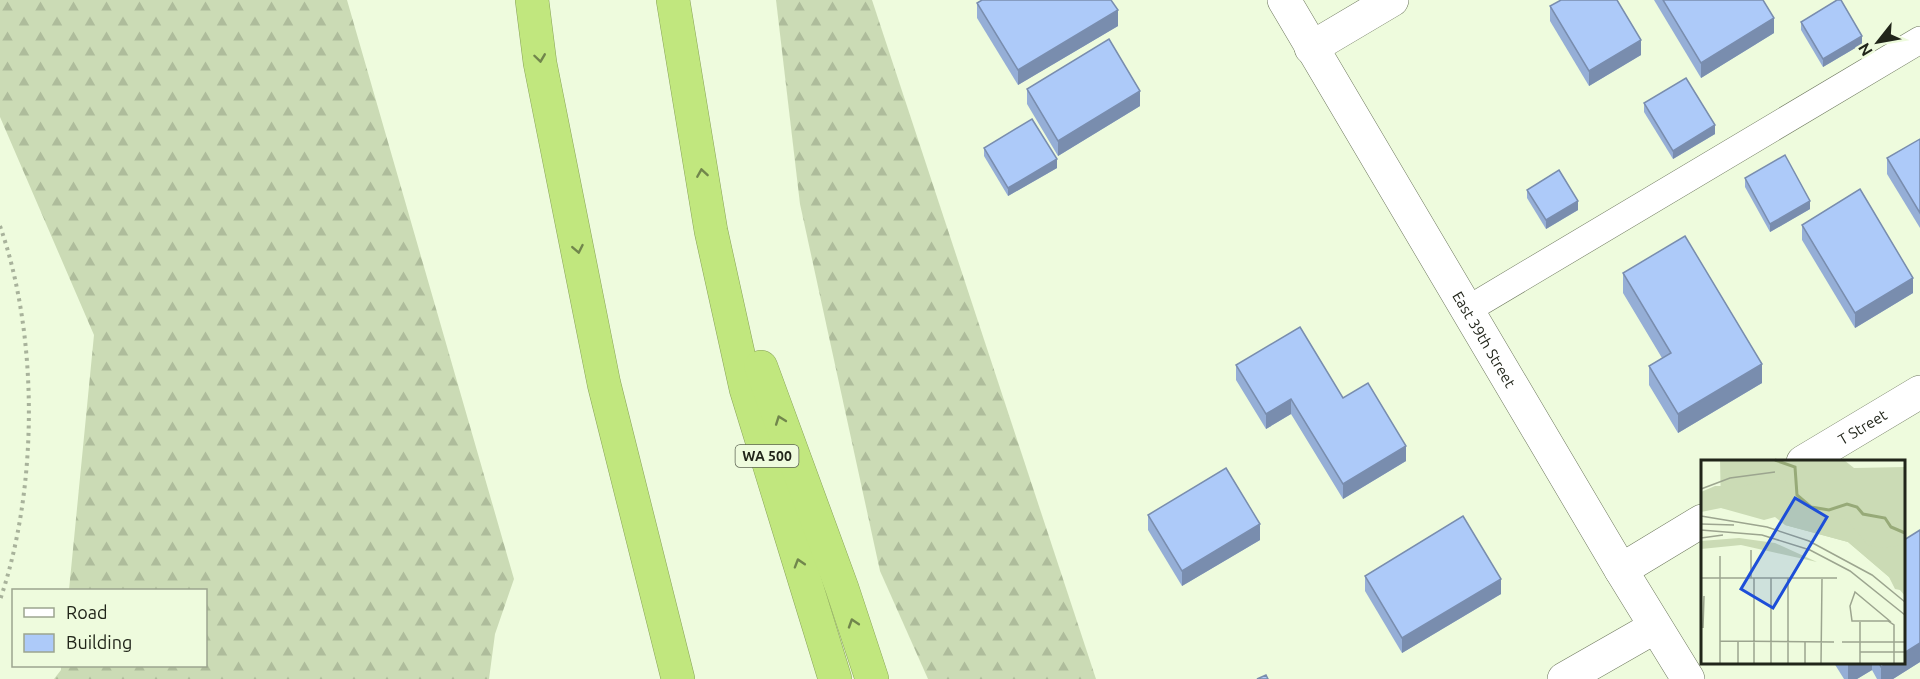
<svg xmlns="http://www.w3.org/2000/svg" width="1920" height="679" font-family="Ubuntu,sans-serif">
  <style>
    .forest { fill: url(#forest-firs) }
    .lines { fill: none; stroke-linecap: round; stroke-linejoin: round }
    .service-casing { stroke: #6e785e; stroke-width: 28 }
    .minor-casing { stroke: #6e785e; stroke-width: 34 }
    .motorway-casing { stroke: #89a35b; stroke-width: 34 }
    .path { stroke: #a8b29b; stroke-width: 4; stroke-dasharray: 3 4.5; stroke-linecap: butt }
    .service { stroke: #fff; stroke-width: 27 }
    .minor { stroke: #fff; stroke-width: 33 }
    .motorway { stroke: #c1e77e; stroke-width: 33 }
    .wall { fill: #95aed6 }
    .shaded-wall { fill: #798dae }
    .building { fill: #adcaf9; stroke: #798dae; stroke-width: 1.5 }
    .oneway { stroke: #71864c }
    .labels { text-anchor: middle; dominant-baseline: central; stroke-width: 6; stroke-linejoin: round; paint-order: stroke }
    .shield { fill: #eefbdd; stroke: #5e6554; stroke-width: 1.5 }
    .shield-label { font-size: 14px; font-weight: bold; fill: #21251a }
    .street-label { font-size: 15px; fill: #21251a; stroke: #eefbdd }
    .inset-river { fill: none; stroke: #97aa78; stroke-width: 3 }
    .inset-road { fill: none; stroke: #9ca58f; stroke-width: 1.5 }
    .view { fill: #1d4ed8; fill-opacity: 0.15; stroke: #1d4ed8; stroke-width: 3 }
    .inset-edge { fill: none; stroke: #21251a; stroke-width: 3 }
  </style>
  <defs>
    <pattern id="forest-firs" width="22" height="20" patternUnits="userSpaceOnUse" patternTransform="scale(1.5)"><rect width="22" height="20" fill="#cbdbb5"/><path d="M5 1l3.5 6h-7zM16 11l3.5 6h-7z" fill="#aebc9b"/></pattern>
  </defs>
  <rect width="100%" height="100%" fill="#eefbdd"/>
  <g class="forest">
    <polygon points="0,0 347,0 514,579 495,634 489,679 54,679 61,670 61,666 206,666 206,590 69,590 94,335 0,117"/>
    <polygon points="776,0 872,0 1096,679 928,679 880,571 800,204"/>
  </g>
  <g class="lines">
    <g class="service-casing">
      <polyline id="service" points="1467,310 1920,40"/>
    </g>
    <g class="minor-casing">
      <g id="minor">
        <path id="s1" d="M1284,0L1621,570L1688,679"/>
        <polyline points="1311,48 1392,0"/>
        <path id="s2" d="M1803,462L1920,392"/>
        <polyline points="1621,570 1702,521"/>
        <polyline points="1564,679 1655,627"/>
      </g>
    </g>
    <g class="motorway-casing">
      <g id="motorway">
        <polyline points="532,0 540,63 604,384 678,679"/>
        <polyline points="673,0 711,231 746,389 835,679"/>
        <polyline points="761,367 842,588 872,679"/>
      </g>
    </g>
    <path class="path" d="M0,226C39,337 38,489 0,600"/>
    <use href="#service" class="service"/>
    <use href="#minor" class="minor"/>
    <use href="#motorway" class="motorway"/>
  </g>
  <g class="wall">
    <polygon points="1654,0 1763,0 1774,33 1701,78"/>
    <polygon points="977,3 1118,26 1018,85 977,18"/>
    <polygon points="1550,6 1641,55 1589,86 1550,21"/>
    <polygon points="1801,22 1862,44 1823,67 1801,30"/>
    <polygon points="1027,89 1140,106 1058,156 1027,104"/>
    <polygon points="1644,103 1715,134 1673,159 1644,112"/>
    <polygon points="1920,139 1920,228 1887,174 1887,158"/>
    <polygon points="984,148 1057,168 1008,196 984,156"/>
    <polygon points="1745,178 1810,209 1770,232 1745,187"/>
    <polygon points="1527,190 1578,210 1546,229 1527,198"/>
    <polygon points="1802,225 1913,293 1855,328 1802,240"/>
    <polygon points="1623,273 1762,383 1678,433 1649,385 1649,366 1662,358 1623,293"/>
    <polygon points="1236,365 1343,398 1406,461 1343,499 1291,414 1266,429 1236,380"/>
    <polygon points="1148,515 1260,540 1182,586 1148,530"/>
    <polygon points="1365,576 1501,594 1402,653 1365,591"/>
    <polygon points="1920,662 1893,679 1877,679 1872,670 1857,679 1844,679 1834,663"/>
  </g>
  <g class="shaded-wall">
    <polygon points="1118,10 1118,26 1018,85 1018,70"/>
    <polygon points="1774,18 1774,33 1701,78 1701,63"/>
    <polygon points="1862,36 1862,44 1823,67 1823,59"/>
    <polygon points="1641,40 1641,55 1589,86 1589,71"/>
    <polygon points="1140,91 1140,106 1058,156 1058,141"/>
    <polygon points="1715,125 1715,134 1673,159 1673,151"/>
    <polygon points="1057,159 1057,168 1008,196 1008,188"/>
    <polygon points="1578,201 1578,210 1546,229 1546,220"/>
    <polygon points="1810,201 1810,209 1770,232 1770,224"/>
    <polygon points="1913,278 1913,293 1855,328 1855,313"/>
    <polygon points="1762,364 1762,383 1678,433 1678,414"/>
    <polygon points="1291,399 1291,414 1266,429 1266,414"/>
    <polygon points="1406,446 1406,461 1343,499 1343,484"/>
    <polygon points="1260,524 1260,540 1182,586 1182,571"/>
    <polygon points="1501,579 1501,594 1402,653 1402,638"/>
    <polygon points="1920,643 1920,662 1893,679 1881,679 1881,667 1888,663 1904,663 1904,653"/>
    <polygon points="1852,663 1872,663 1872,670 1857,679 1848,679 1848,665"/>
  </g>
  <g class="building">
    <polygon points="982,0 1111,0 1118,10 1018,70 977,3"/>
    <polygon points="1561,0 1617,0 1641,40 1589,71 1550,6"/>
    <polygon points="1663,0 1763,0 1774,18 1701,63"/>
    <polygon points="1837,0 1841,0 1862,36 1823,59 1801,22"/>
    <polygon points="1109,39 1140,91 1058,141 1027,89"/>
    <polygon points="1686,78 1715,125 1673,151 1644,103"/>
    <polygon points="1032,119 1057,159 1008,188 984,148"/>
    <polygon points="1920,139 1920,213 1887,158"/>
    <polygon points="1785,155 1810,201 1770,224 1745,178"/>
    <polygon points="1559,170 1578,201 1546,220 1527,190"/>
    <polygon points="1860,189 1913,278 1855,313 1802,225"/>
    <polygon points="1685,236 1762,364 1678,414 1649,366 1671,353 1623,273"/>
    <polygon points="1300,327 1343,398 1368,383 1406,446 1343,484 1291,399 1266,414 1236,365"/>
    <polygon points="1226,468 1260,524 1182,571 1148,515"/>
    <polygon points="1463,516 1501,579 1402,638 1365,576"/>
    <polygon points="1920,530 1920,643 1904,653 1904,540"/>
    <polygon points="1879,663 1888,663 1881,667"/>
    <polygon points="1266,675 1268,679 1257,679"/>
  </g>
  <defs><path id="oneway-chevron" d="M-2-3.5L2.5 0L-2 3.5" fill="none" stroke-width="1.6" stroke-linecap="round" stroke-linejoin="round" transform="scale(1.5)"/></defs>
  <g class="oneway">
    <use href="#oneway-chevron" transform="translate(540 58) rotate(82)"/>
    <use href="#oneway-chevron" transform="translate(702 173) rotate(-99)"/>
    <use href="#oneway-chevron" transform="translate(578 249) rotate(79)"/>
    <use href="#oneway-chevron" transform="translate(780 420) rotate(-110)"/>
    <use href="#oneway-chevron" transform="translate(799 563) rotate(-107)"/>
    <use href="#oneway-chevron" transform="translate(853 623) rotate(-108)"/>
  </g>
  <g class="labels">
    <rect class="shield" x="735.5" y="445" width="63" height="22" rx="4.5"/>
    <g class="shield-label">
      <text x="767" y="456">WA 500</text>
    </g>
    <g class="street-label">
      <text stroke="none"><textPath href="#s1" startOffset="394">East 39th Street</textPath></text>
      <text stroke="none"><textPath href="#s2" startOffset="69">T Street</textPath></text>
    </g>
  </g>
  <g transform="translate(1701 460)">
    <rect width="204" height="204" fill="#eefbdd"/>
    <path d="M19,0H143L153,8L204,7V136L188,117L147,82L84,65V54L20,48Z" fill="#cbdbb5"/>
    <path d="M75,17L85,21L93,41L108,52L145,59L167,85L178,88L204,85V131L194,129L188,117L147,82L84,65L74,57L63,60L20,48L0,52V32L14,26H43ZM38,78L74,83L116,102L40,85L0,89V81Z" fill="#cbdbb5"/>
    <path class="inset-river" d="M74,0L94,7L96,35L110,47L128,50L146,44L156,47L162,54L184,58L190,67L204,73"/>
    <path class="inset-road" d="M0,29L29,18L74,12M0,56L66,67L108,81L171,115L204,142M0,64L33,65M0,70L61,75L109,90L149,111L204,155M0,78L22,75M0,118H136M50,118V90M190,162L154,132L149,146L151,161H187L193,165V204M2,168L3,136M19,181L133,182M141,182H204M159,192H204M19,204V96M37,204V181M53,204V118M70,204V118M87,204V118M104,204V182M120,204L121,119M159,204V162"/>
    <path class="view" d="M94,38L126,57L72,148L40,129Z"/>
    <rect width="204" height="204" class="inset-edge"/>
  </g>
  <rect x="12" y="589" width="195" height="78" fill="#eefbdd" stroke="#9ca58f" stroke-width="1.5"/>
  <rect x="24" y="608" width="30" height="9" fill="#ffffff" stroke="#9ca58f" stroke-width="1.5"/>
  <text x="66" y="619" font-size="18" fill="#21251a">Road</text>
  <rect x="24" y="634" width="30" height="18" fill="#adcaf9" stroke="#9ca58f" stroke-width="1.5"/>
  <text x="66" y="649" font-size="18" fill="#21251a">Building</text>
  <g transform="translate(1878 42) rotate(239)" stroke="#eefbdd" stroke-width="4.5" paint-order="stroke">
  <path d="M0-4.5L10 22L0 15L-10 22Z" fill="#21251a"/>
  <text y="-9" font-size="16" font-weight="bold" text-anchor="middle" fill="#21251a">N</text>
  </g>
</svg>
